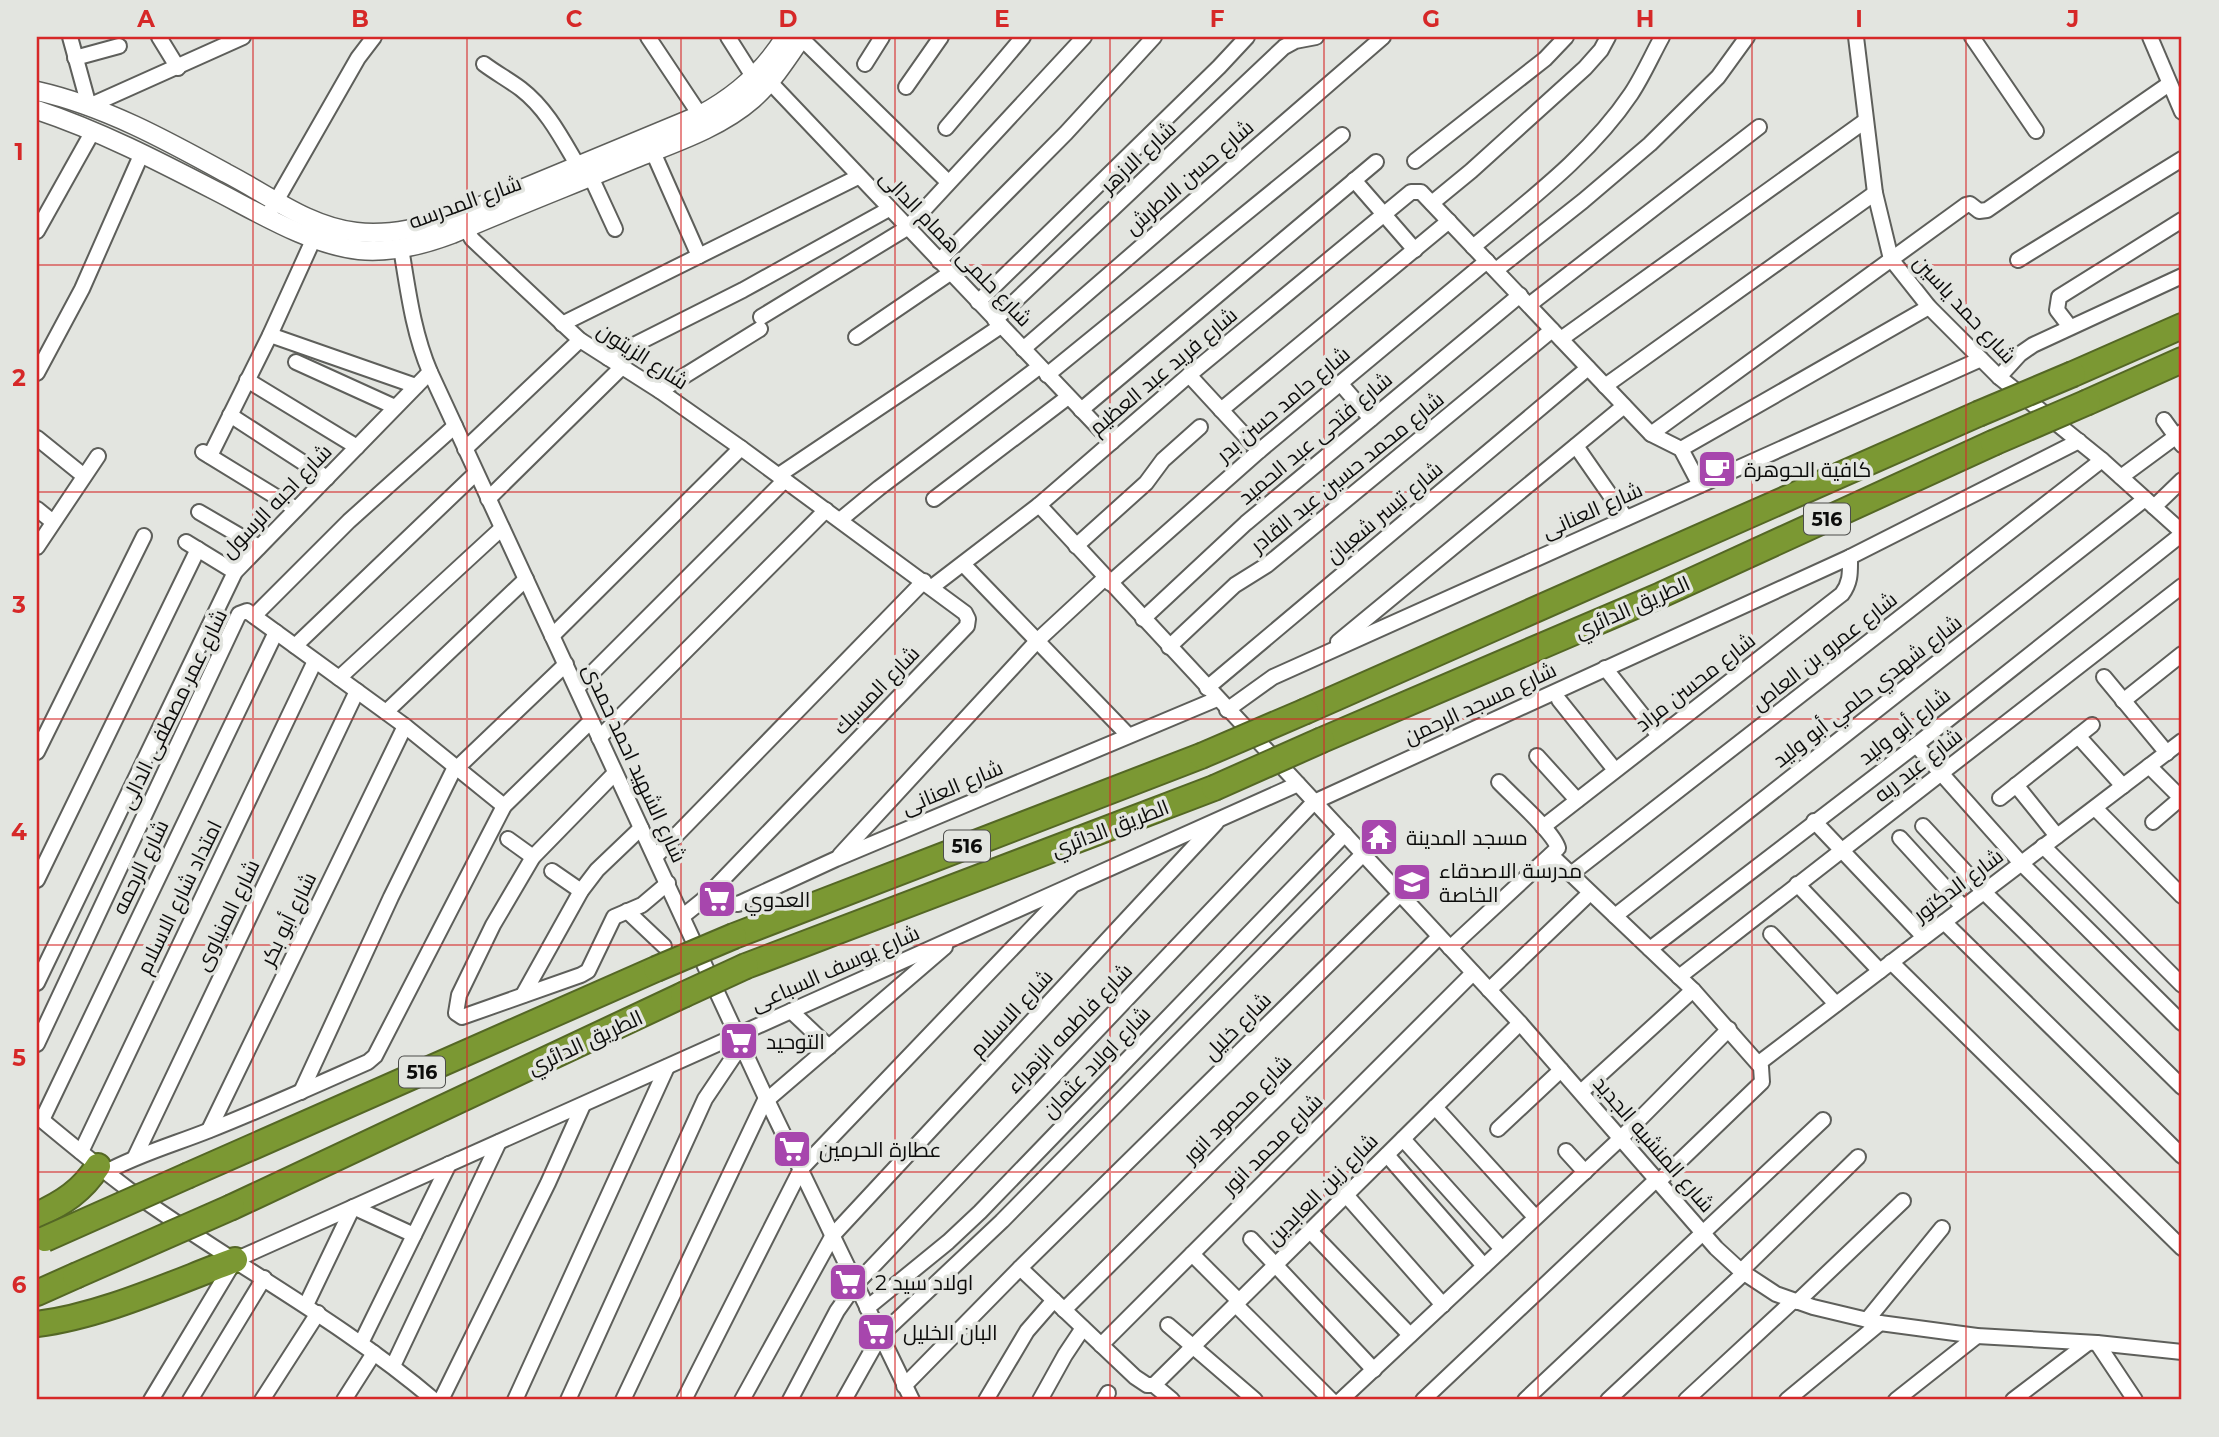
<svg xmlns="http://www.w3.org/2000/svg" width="2219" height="1437" font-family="Montserrat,Cairo,sans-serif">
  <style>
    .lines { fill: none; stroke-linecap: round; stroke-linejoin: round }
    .minor-casing { stroke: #5e5f5b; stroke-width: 18 }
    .tertiary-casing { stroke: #5e5f5b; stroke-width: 21 }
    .motorway-casing { stroke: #546725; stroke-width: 28 }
    .minor { stroke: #fff; stroke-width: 14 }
    .tertiary { stroke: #fff; stroke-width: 18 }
    .motorway { stroke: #7b9833; stroke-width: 24 }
    .motorway-bridge-casing { stroke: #546725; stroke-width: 28; stroke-linecap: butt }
    .motorway-bridge { stroke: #7b9833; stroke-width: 24 }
    .grid { fill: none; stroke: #d62828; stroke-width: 2; stroke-opacity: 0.55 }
    .labels { text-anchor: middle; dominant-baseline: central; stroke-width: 7; stroke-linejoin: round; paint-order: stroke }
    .shield { fill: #e3e5e0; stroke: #4c4d4b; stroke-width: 2 }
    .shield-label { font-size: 19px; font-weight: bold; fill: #0c0c0b }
    .street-label { font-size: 21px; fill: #0c0c0b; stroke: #e3e5e0 }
    .poi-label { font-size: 21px; fill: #0c0c0b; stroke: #e3e5e0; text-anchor: start }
    .neatline { fill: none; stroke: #d62828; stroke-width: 2.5 }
    .grid-label { font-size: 23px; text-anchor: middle; font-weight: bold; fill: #d62828 }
  </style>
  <rect width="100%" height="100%" fill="#e3e5e0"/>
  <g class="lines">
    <g class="minor-casing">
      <g id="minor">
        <polyline points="70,37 89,106 243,37"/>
        <polyline points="159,37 178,68"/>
        <polyline points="648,37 700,115"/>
        <polyline points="728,37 754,78"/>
        <polyline points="1856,37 1875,193 1891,259 1929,307 1999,377 2102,460 2182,532"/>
        <polyline points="1972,37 2036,131"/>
        <polyline points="2150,37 2182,112"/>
        <polyline points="801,38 948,182"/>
        <polyline points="75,58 119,46"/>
        <path d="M484,64C496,73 509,80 521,89C547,109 562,139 578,166"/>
        <polyline points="865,64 882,37"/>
        <polyline points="770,82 1112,442"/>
        <polyline points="906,87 941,37"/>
        <polyline points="946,128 1023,37"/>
        <polyline points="653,152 699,256"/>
        <polyline points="1415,161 1545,59 1566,37"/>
        <polyline points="591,177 615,229"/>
        <polyline points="1354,180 1415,250"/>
        <polyline points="1432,203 1471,171 1585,68 1601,50 1608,37"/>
        <polyline points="271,210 358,58 374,37"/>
        <polyline points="461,220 472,239 580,340 660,391 741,448 965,613 968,619 967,626 703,900 683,916"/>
        <polyline points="37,231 93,131"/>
        <path d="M1473,247C1529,200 1590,155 1631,94C1643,76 1652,55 1662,37"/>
        <path d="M401,248C408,290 413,332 430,372L766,1098L912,1400"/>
        <polyline points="2018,260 2182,159"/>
        <polyline points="939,261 1066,133 1154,37"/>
        <polyline points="1496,270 1583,201 1650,144 1718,77 1747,37"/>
        <polyline points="978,302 1219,67 1247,37"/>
        <polyline points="1529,305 1759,127"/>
        <polyline points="761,317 907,228 1084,37"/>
        <polyline points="995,320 1284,47 1295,41 1316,37"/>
        <polyline points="562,324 858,177"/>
        <polyline points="2070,327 2057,310 2059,297 2182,220"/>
        <polyline points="270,335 416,386"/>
        <polyline points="856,337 950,273"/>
        <polyline points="1561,339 1865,121"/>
        <polyline points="1023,349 1383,37"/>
        <polyline points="608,358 743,290 889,209"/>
        <polyline points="296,362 395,407"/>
        <polyline points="37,373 82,289 142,153"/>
        <polyline points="1047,375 1342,135"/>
        <polyline points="1189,375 1259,451"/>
        <polyline points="1999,377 2020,354 2033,345 2182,276"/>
        <polyline points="247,380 357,447"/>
        <polyline points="1340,383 1371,419"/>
        <polyline points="1605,386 1875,193"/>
        <polyline points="660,391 760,329"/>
        <polyline points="1081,410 1376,162"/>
        <polyline points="1221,410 1449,221"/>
        <polyline points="230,415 327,478"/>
        <polyline points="2164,420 2182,445"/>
        <polyline points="1651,434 1966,205 1970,204 1979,211 1987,210 2169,84"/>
        <polyline points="37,438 84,476"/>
        <polyline points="1576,446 1626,518"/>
        <polyline points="465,449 580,340"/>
        <polyline points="1681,449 1929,307"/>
        <polyline points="203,452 296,509"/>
        <polyline points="210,456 270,335 314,238"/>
        <polyline points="779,475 1001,326"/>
        <polyline points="2121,477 2182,432"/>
        <polyline points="488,499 622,367"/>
        <polyline points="934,499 1068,397"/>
        <polyline points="1039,505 1520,1023 1716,1248 1741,1271 1776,1294 1813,1307 1880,1323 1977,1336 2097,1343 2182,1352"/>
        <polyline points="2154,507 2182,480"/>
        <polyline points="37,509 53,522"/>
        <polyline points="199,512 259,547"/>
        <polyline points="840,520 879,488 1039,367"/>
        <polyline points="186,542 235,572"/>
        <polyline points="1076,546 1146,483 1163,460 1200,427"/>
        <polyline points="37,547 98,456"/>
        <polyline points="963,564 1128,735"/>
        <polyline points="1110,583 1259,451 1487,261"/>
        <polyline points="932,587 1039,505 1189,375 1411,192 1421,192 1651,434 1681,449 1700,485"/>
        <polyline points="254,616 349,521 455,426"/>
        <polyline points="1143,619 1246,523 1520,295"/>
        <polyline points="552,636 741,448"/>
        <polyline points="1338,642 1624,406"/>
        <polyline points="295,646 476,473"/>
        <polyline points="1169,647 1235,585 1267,565 1552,330"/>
        <polyline points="1605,668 1659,736"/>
        <polyline points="2104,677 2167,753"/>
        <polyline points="339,678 502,528"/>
        <polyline points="577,688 785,480"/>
        <polyline points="1207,688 1588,368"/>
        <polyline points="1559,700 1615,770"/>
        <polyline points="2123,701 2182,654"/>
        <polyline points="1227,710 1273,677 1981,359"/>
        <polyline points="386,712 526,579"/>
        <polyline points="2078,736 2123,786"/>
        <polyline points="599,738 826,510"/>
        <polyline points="1916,745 2021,863 2182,1023"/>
        <polyline points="37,752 144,536"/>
        <polyline points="1537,756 1577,800"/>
        <polyline points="2149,766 2182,799"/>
        <polyline points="457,768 566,664"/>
        <polyline points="615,773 533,857 493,925 459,995 456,1013 462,1017 581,975 588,971 614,917 642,905 668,883"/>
        <polyline points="2016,785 2057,836"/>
        <polyline points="2000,798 2092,725"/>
        <polyline points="2095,808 2182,896"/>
        <polyline points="1814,821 1924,937"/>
        <polyline points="2153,822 2181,798"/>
        <polyline points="1923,826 1984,892 2182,1087"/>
        <path d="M1543,827L1842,594C1851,582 1850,572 1850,557"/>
        <polyline points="1900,838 1963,907"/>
        <polyline points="508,839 533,857"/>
        <polyline points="2043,846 2182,985"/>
        <polyline points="840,855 1038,640 1105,578"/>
        <polyline points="1551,855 1693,990 1761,1067 1762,1082 1659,1181"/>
        <polyline points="655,857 924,581"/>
        <polyline points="552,871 581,891"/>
        <polyline points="1571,874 2102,460"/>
        <polyline points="37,880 198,549"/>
        <polyline points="1797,884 1880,971"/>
        <polyline points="703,900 738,904 836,859 1217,699"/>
        <polyline points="627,911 664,946"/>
        <polyline points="1615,916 2145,499"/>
        <polyline points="1944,922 2182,1156"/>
        <polyline points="1771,934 1836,1004"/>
        <path d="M1450,948L1558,848C1553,831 1513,797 1499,782"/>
        <polyline points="1650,949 1916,745 2182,534"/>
        <polyline points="1891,962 2182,1248"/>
        <polyline points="1679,977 2182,586"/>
        <polyline points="37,983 235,572 430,372"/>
        <polyline points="1489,990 1590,893"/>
        <polyline points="523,995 581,891 597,870 641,828"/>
        <polyline points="791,1011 829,1047"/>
        <polyline points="37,1044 239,614 247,611 405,726 504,806"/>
        <polyline points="1759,1063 2182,741"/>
        <polyline points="301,1092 391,897 455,767"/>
        <polyline points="1581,1092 1693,990"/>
        <polyline points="767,1100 945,947"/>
        <polyline points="1435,1107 1535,1217"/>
        <path d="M37,1116C67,1141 97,1166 128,1189C228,1262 339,1319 434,1400"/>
        <polyline points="42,1120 276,632"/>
        <polyline points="1498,1129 1561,1070"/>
        <polyline points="209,1130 405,726"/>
        <polyline points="1403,1139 1502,1249"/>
        <polyline points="1566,1151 1585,1172"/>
        <polyline points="81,1152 315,661"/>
        <polyline points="1387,1155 1484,1266"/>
        <polyline points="135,1157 357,691"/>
        <path d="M106,1172C139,1154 175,1144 210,1130C263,1109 316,1085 368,1062L375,1056L504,806L591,721"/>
        <polyline points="1346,1195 1443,1305"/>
        <polyline points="1310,1231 1410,1335"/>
        <polyline points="1251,1239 1374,1370"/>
        <polyline points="1192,1254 1239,1301"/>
        <polyline points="1020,1268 1135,1377 1147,1385 1154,1385 1172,1400"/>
        <polyline points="1741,1271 1858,1157"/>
        <polyline points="1797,1302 1903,1201"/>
        <polyline points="306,1305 353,1207 414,1235"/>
        <polyline points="1236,1305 1331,1400"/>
        <polyline points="867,1308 948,1242 980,1212 1345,834"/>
        <polyline points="1064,1310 1439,937"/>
        <polyline points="1867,1320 1942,1228"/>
        <polyline points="1168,1325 1255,1400"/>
        <polyline points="361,1343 449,1164"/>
        <polyline points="2097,1343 2135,1400"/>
        <polyline points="1101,1345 1473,973"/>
        <polyline points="393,1366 499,1142"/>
        <polyline points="1154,1385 1520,1023"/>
        <polyline points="904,1386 1020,1268 1400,894"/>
        <polyline points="151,1400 235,1260 1298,784"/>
        <polyline points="190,1400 264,1278"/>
        <polyline points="262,1400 318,1313"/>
        <polyline points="344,1400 374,1353"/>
        <polyline points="441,1400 548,1183 583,1105"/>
        <polyline points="515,1400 667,1067"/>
        <polyline points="568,1400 705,1099 742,1044"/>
        <polyline points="623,1400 766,1098"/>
        <polyline points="684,1400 801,1169 1071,887"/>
        <polyline points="742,1400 833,1235 1216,823"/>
        <polyline points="790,1400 837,1311 856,1284 1314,802 1850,557 2079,441"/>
        <polyline points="844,1400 880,1336 1002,1221 1363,854"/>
        <polyline points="986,1400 1027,1331 1054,1300"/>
        <polyline points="1040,1400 1065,1355 1083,1328"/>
        <polyline points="1104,1400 1108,1393"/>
        <polyline points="1341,1400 1621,1138 1729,1029"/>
        <polyline points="1423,1400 1657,1179"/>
        <polyline points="1525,1400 1823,1120"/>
        <polyline points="1608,1400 1744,1273"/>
        <polyline points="1686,1400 1793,1301"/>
        <polyline points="1787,1400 1880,1323"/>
        <polyline points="1896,1400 1977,1336"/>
        <polyline points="2013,1400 2088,1343"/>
      </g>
    </g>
    <g class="tertiary-casing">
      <g id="tertiary">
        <path d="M37,91C104,106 166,140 226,173C269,195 307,226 356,232C392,236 425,227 459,215L700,115C736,96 764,71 785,37"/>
        <path d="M37,110C100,131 158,161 216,191C259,213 311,245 359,250C390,253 423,245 452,234C512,208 574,184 634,159C674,143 720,128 753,99C773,81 787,59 802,37"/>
      </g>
    </g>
    <g class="motorway-casing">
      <g id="motorway">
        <polyline points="2073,374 2182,326"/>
        <polyline points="2088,402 2182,360"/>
        <polyline points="1306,711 1978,414"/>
        <polyline points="1322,740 1661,595 1993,443"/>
        <polyline points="734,936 1201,756"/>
        <polyline points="746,966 1214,788"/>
        <polyline points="189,1175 656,969"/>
        <polyline points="232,1207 683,995"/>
        <path d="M37,1215C63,1203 82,1191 98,1166"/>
        <polyline points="37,1293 75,1276"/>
        <path d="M37,1324C102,1316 173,1283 235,1260"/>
      </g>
    </g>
    <use href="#minor" class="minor"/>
    <use href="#tertiary" class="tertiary"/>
    <use href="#motorway" class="motorway"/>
    <g class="motorway-bridge-casing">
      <g id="motorway-bridge">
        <polyline points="1978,414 2073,374"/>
        <polyline points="1993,443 2088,402"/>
        <polyline points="1201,756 1306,711"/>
        <polyline points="1214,788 1322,740"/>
        <polyline points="656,969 734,936"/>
        <polyline points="683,995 746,966"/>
        <polyline points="45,1239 189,1175"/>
        <polyline points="75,1276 232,1207"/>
      </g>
    </g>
    <use href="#motorway-bridge" class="motorway-bridge"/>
  </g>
  <path class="grid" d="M253,37V1400M467,37V1400M681,37V1400M895,37V1400M1110,37V1400M1324,37V1400M1538,37V1400M1752,37V1400M1966,37V1400M37,265H2182M37,492H2182M37,719H2182M37,945H2182M37,1172H2182"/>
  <defs>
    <g id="cafe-square" transform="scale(2.0125)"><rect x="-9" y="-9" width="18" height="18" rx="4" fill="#a746ad" stroke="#e3e5e0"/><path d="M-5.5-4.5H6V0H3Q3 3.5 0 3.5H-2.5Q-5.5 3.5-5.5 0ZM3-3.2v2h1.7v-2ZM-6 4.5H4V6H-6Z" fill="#fff"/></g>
    <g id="temple-square" transform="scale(2.0125)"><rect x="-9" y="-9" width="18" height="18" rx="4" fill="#a746ad" stroke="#e3e5e0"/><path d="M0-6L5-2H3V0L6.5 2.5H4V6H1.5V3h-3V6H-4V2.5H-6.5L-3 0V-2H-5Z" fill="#fff"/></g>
    <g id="school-square" transform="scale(2.0125)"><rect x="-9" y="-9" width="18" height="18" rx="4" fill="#a746ad" stroke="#e3e5e0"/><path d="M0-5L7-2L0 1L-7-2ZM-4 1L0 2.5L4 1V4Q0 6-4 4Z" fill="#fff"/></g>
    <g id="supermarket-square" transform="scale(2.0125)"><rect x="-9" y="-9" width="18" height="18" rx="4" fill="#a746ad" stroke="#e3e5e0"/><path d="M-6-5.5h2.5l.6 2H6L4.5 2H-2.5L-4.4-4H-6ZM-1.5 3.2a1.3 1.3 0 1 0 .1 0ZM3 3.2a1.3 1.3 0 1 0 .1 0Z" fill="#fff"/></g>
  </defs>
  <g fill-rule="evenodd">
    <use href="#cafe-square" x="1717" y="469"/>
    <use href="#temple-square" x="1379" y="837"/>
    <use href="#school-square" x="1412" y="882"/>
    <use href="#supermarket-square" x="717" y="899"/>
    <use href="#supermarket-square" x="739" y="1041"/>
    <use href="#supermarket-square" x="792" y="1149"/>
    <use href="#supermarket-square" x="848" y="1282"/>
    <use href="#supermarket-square" x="876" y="1332"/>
  </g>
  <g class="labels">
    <g class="shield">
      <rect x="1804" y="503.5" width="46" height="31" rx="5"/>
      <rect x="944" y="830.5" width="46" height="31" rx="5"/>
      <rect x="399" y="1056.5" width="46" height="31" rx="5"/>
    </g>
    <g class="shield-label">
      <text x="1827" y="519">516</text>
      <text x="967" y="846">516</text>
      <text x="422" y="1072">516</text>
    </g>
    <g class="street-label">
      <text transform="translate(1138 157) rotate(-43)">شارع الازهر</text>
      <text transform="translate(1189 177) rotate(-41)">شارع حسن الاطرش</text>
      <text transform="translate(465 202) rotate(-20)">شارع المدرسه</text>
      <text transform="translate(956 248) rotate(46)">شارع حلمى همام الدالى</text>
      <text transform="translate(1965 309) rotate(47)">شارع حمد ياسين</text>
      <text transform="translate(643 356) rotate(33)">شارع الزيتون</text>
      <text transform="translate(1163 371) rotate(-40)">شارع فريد عبد العظيم</text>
      <text transform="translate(1283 404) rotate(-40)">شارع حامد حسن بدر</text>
      <text transform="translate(1315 438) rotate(-40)">شارع فتحى عبد الحميد</text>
      <text transform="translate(1347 472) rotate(-39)">شارع محمد حسين عبد القادر</text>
      <text transform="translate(276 501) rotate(-46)">شارع احبه الرسول</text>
      <text transform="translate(1592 510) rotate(-24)">شارع العنانى</text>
      <text transform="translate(1384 512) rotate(-40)">شارع تيسر شعبان</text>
      <text transform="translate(1632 607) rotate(-24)">الطريق الدائري</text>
      <text transform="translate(1824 651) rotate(-38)">شارع عمرو بن العاص</text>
      <text transform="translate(1695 682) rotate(-38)">شارع محسن مراد</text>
      <text transform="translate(876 690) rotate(-46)">شارع المسبك</text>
      <text transform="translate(1867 691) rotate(-38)">شارع شهدي حلمي أبو وليد</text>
      <text transform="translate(1480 703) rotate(-25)">شارع مسجد الرحمن</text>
      <text transform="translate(173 709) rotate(-64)">شارع عمر مصطفى الدالى</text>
      <text transform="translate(1904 726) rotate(-38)">شارع أبو وليد</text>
      <text transform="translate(635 763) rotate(65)">شارع الشهيد احمد حمدى</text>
      <text transform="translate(1918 765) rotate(-38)">شارع عبد ربه</text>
      <text transform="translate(952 787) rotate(-23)">شارع العنانى</text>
      <text transform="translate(1110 828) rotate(-21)">الطريق الدائري</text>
      <text transform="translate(140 867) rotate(-64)">شارع الرحمه</text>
      <text transform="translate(1958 885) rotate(-37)">شارع الدكتور</text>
      <text transform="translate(179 897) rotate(-64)">امتداد شارع الاسلام</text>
      <text transform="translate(227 915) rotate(-64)">شارع المنياوى</text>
      <text transform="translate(288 919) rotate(-64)">شارع أبو بكر</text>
      <text transform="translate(835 968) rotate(-24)">شارع يوسف السباعى</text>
      <text transform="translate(1011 1013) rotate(-47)">شارع الاسلام</text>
      <text transform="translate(1237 1026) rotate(-45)">شارع خليل</text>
      <text transform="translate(1069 1028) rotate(-46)">شارع فاطمه الزهراء</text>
      <text transform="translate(585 1042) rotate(-25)">الطريق الدائري</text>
      <text transform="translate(1096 1062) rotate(-46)">شارع اولاد عثمان</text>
      <text transform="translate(1237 1109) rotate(-45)">شارع محمود انور</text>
      <text transform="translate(1272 1144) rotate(-45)">شارع محمد انور</text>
      <text transform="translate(1654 1144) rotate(49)">شارع المنشيه الجديد</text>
      <text transform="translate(1322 1189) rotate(-45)">شارع زين العابدين</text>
    </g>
    <g class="poi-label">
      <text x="1744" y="469">كافية الحوهرة</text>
      <text x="1406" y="837">مسجد المدينة</text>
      <text x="1439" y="870">مدرسة الاصدقاء<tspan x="1439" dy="24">الخاصة</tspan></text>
      <text x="744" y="899">العدوي</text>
      <text x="766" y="1041">التوحيد</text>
      <text x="819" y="1149">عطارة الحرمين</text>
      <text x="875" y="1282">اولاد سيد 2</text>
      <text x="903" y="1332">البان الخليل</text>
    </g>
  </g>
  <rect width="2219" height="1437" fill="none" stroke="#e3e5e0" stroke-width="77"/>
  <rect x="38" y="38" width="2142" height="1360" class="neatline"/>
  <g class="grid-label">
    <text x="146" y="27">A</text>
    <text x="360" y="27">B</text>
    <text x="574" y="27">C</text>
    <text x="788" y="27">D</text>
    <text x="1002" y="27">E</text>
    <text x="1217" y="27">F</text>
    <text x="1431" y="27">G</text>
    <text x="1645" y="27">H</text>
    <text x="1859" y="27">I</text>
    <text x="2073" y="27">J</text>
    <text x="19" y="160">1</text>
    <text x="19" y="386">2</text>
    <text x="19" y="613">3</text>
    <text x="19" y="840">4</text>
    <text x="19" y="1066">5</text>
    <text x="19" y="1293">6</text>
  </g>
</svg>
